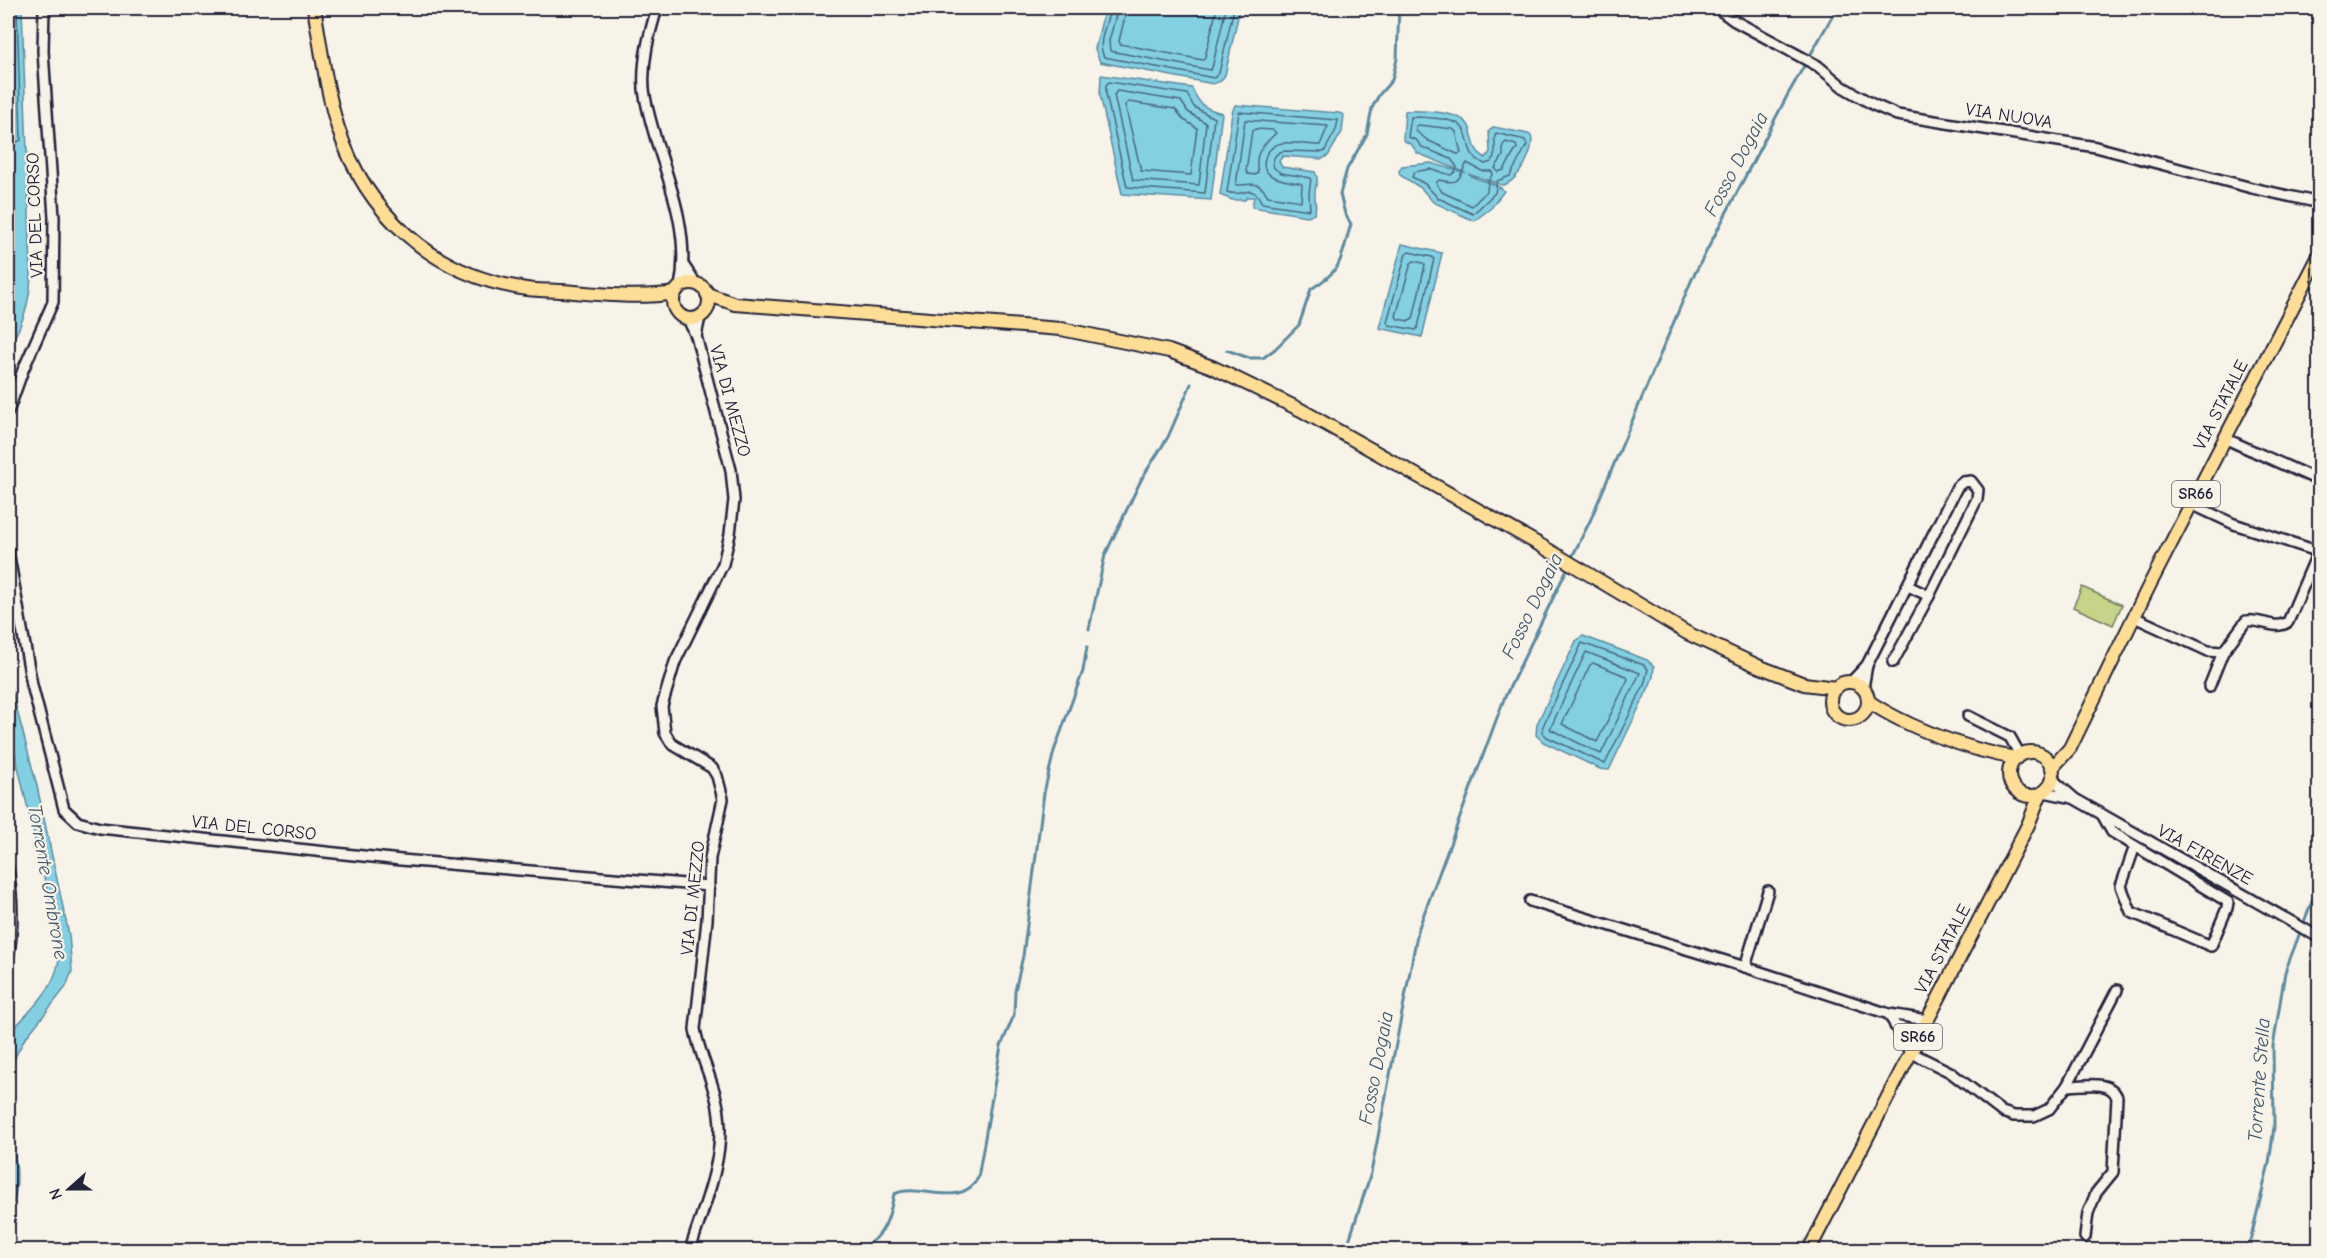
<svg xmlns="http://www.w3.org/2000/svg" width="2327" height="1258" font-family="'Comic Neue',sans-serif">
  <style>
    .green { fill: #c5d488; stroke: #747b62; stroke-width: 1.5 }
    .water { fill: #84d0e3; stroke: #5d8aa0; stroke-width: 1.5 }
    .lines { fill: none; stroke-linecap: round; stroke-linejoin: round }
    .shore { stroke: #49687e; stroke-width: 1.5 }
    .stream { stroke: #5d8aa0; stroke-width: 3 }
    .minor-casing { stroke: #22223b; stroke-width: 14 }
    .major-casing { stroke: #22223b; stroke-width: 16 }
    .minor { stroke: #f7f3e8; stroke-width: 9 }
    .major { stroke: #fedd96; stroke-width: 12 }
    .labels { text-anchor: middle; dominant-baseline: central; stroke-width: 4.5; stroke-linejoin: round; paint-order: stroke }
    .shield { fill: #f7f3e8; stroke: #62616f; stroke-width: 1.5 }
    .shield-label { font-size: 16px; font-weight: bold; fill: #22223b }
    .street-label { font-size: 18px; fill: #22223b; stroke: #f7f3e8 }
    .water-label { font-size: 20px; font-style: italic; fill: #3f566d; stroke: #f7f3e8 }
  </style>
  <rect width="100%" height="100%" fill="#f7f3e8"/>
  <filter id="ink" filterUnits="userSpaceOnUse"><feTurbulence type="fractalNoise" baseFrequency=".0167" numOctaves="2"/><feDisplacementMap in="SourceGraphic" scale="12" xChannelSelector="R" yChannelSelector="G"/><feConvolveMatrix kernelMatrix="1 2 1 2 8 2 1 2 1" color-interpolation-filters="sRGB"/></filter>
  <g filter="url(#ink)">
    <polygon class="green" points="2082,587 2122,605 2113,625 2073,607"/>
    <g class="water">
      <path d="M8,8H22L31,270C31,299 24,324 8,348V313L14,286Z"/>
      <polygon points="1105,8 1240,8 1225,75 1221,81 1213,84 1100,62 1095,49"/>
      <path d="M1101,75L1192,88C1199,105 1205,109 1222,113L1211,200L1122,194L1100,95Z"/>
      <path d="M1235,105L1339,113L1344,115L1342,132L1328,156L1322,159L1283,156L1279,161L1282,167L1315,172C1320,181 1315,183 1315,193C1314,201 1318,206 1314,214L1307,216L1252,207L1254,197H1247L1245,200H1232L1220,195L1232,113Z"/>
      <path d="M1405,111C1419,110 1462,111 1469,126C1475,139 1471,150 1486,158L1490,152L1489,131L1494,127L1528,134L1531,136C1536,150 1517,184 1502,185L1468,174C1477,182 1496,181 1504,191L1491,208L1474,221L1433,202L1421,188L1400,175L1399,171L1402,166L1431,163L1466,173L1417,153L1412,145L1403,140Z"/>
      <polygon points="1402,244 1442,253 1422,337 1379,328"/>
      <polygon points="1583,636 1647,660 1654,666 1653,677 1649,687 1609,770 1600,769 1543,742 1536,735 1537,724 1576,641"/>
      <path d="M8,676L37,786L69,935L72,971L66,987L24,1040L8,1071V1034C35,1006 67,979 58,937L8,724Z"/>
      <path d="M8,1122C15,1153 24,1186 8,1216Z"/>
    </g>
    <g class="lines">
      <g class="shore">
        <path d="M1110,8C1108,24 1096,42 1104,57L1214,78L1219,73L1234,8"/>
        <polyline points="1118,8 1109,41 1110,51 1210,70 1212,68 1226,8"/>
        <polyline points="1127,8 1119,41 1120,44 1203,60 1205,57 1217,8"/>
        <polygon points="1109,82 1187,94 1194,107 1214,118 1205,193 1127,187 1106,94 1106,85"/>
        <polygon points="1117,91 1181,101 1188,112 1206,123 1199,185 1133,180 1114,95"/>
        <polygon points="1129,102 1175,109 1184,120 1197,128 1191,175 1141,171 1125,105"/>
        <path d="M1239,112L1338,120L1336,130L1324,152L1283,151C1275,153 1271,160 1274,168L1281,173L1311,178L1309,193L1310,210L1262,203C1251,180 1245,199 1227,192Z"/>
        <path d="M1411,117C1422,117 1454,118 1461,126C1473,138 1462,154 1485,164L1491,162C1499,152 1492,142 1496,133L1525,140L1527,145L1510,176L1497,181L1495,193L1473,214L1438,198L1425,184L1412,177L1414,172L1430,169L1451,175L1455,172L1457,167L1451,159L1422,147L1416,140L1408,137Z"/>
        <path d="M1245,120L1328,126L1320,145C1308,145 1295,142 1282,143C1276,144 1271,148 1267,153C1254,180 1288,180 1302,184L1301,201L1268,196C1257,178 1251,186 1236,185Z"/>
        <polygon points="1419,125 1453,129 1456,132 1461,153 1457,154 1427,140 1416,131 1416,126"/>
        <path d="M1255,129L1273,130L1276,133C1264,145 1253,152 1258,172L1255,175L1248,174L1246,171L1252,131Z"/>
        <polyline points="8,130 13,127 9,8"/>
        <polyline points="8,138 17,142 21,140 17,8"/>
        <polygon points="1506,142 1516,145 1517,148 1504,170 1498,172 1495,168 1503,156 1503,145"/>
        <path d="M1467,163L1482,171H1491L1493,173L1488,182L1487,191L1472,206L1442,192L1436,183L1439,180C1462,186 1458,177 1467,163Z"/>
        <polygon points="1409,252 1432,257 1434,259 1418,327 1416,330 1389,325 1387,322 1406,254"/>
        <polygon points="1414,261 1423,263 1425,265 1413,319 1409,321 1398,319 1396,316 1411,263"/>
        <polygon points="1582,643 1644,665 1648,669 1644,685 1605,764 1547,737 1542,732 1543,726"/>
        <polygon points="1586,652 1640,673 1601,754 1550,729"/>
        <polygon points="1593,663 1626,676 1628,679 1597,742 1562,724 1590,665"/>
      </g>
      <g class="stream">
        <path d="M1227,350L1249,358H1263L1275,349L1299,325L1311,289C1344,269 1340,260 1351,224L1345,214L1340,194L1347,169L1367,134L1372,108L1379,95L1392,80L1397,59L1399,8"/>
        <polyline points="1571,559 1590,521 1692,279 1787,96 1837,8"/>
        <polyline points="1089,629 1105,555 1142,478 1168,437 1191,384"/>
        <path d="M782,1250L864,1246C885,1237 890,1215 894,1194C920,1182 960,1210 978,1178L1001,1046L1014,1015L1015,991L1023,956L1044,793L1054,751L1083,671L1087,647"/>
        <polyline points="1346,1250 1371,1173 1418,930 1504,699 1569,565"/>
        <polyline points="2248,1250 2269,1163 2274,1127 2273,1047 2285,972 2320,880"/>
      </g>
      <g class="minor-casing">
        <g id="minor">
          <path d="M657,8C649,35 642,60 644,89C646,107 652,126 657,143C672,189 690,238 680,287"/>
          <polyline points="1717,8 1733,20 1818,66 1843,87 1874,105 1897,115 2096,147 2252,188 2320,203"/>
          <polyline points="684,266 696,284"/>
          <path d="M688,319L696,336L731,470L734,500L730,534L723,564L675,662L662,706L665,733L672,744L712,768L717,776L723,799L710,858L707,920L695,1029C700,1058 716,1085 719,1114C725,1159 703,1208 690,1250"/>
          <polyline points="696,336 700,317"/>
          <polyline points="8,412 23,370 53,302 54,217 43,51 44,8"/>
          <polyline points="2224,438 2320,481"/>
          <polyline points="2191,504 2234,524 2320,552"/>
          <polyline points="8,551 32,685 64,809 78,822 100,828 401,860 709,886"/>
          <polyline points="1908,586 1929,596"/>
          <path d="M2134,617L2208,651L2223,652L2246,621C2261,618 2274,631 2288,622L2318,552"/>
          <polyline points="1850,683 1867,665 1957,487 1963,482 1971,481 1978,490 1977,499 1929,596 1893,662"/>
          <polyline points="2209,687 2223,652"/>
          <polyline points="1863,688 1867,665"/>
          <polyline points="1968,716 2010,737 2020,755"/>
          <polyline points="2053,780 2075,799 2320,938"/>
          <polyline points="2044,792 2073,798"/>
          <polyline points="2103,816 2112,832 2228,902 2227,908 2211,946 2131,912 2121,886 2135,846"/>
          <path d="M8,869C13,898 13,931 8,960"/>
          <polyline points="1530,901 1745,967 1889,1014 1927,1020"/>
          <polyline points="1745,967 1768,891"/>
          <polyline points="1889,1014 1910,1052 1950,1072 2002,1112 2014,1116 2034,1116 2049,1109 2067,1086 2117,990"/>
          <polyline points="1895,1026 1920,1032"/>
          <path d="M2067,1086C2083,1086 2110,1079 2117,1097L2113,1172L2096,1193L2088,1213L2085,1237"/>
        </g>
      </g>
      <g class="major-casing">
        <g id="major">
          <path d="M314,8C321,47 326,90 338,128C366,213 432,274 521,288C534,291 548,290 562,291C600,294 637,299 675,293"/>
          <circle cx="691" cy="301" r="18"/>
          <polyline points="707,294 735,304 1061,329 1169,351 1212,367 1301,410 1540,545 1687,633 1758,666 1804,684 1836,688"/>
          <circle cx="1849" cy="701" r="19"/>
          <path d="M1868,701C1906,727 1971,751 2016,758"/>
          <circle cx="2031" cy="774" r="22"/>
          <polyline points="2052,768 2070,748 2149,586 2320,254"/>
          <polyline points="1809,1250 2028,825 2040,795"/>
        </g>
      </g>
      <use href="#minor" class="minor"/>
      <use href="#major" class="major"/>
    </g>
  </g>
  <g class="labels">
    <g class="shield">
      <rect x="2172" y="481" width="48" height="26" rx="4.5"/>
      <rect x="1894" y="1024" width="48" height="26" rx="4.5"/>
    </g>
    <g class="shield-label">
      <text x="2196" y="494">SR66</text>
      <text x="1918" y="1037">SR66</text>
    </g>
    <g class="street-label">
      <text transform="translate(2009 116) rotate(9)">VIA NUOVA</text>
      <text transform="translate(35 215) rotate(-92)">VIA DEL CORSO</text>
      <text transform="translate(730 401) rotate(75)">VIA DI MEZZO</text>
      <text transform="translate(2221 405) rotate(-63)">VIA STATALE</text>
      <text transform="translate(254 828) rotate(6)">VIA DEL CORSO</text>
      <text transform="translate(2205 855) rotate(29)">VIA FIRENZE</text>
      <text transform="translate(693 898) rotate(-84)">VIA DI MEZZO</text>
      <text transform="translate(1943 949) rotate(-62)">VIA STATALE</text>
    </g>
    <g class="water-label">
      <text transform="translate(1736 164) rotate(-62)">Fosso Dogaia</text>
      <text transform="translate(1532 606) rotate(-64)">Fosso Dogaia</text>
      <text transform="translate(48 882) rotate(80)">Torrente Ombrone</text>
      <text transform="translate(1376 1068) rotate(-79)">Fosso Dogaia</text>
      <text transform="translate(2259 1080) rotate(-86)">Torrente Stella</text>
    </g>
  </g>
  <rect width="2327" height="1258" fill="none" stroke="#f7f3e8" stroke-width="30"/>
  <rect x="15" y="15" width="2297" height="1228" fill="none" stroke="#22223b" stroke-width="2" filter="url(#ink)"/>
  <g transform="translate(69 1189) rotate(249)" stroke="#f7f3e8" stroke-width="4.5" paint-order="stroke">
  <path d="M0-4.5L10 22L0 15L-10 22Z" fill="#22223b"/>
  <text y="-9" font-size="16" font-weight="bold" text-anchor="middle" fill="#22223b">N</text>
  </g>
</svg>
